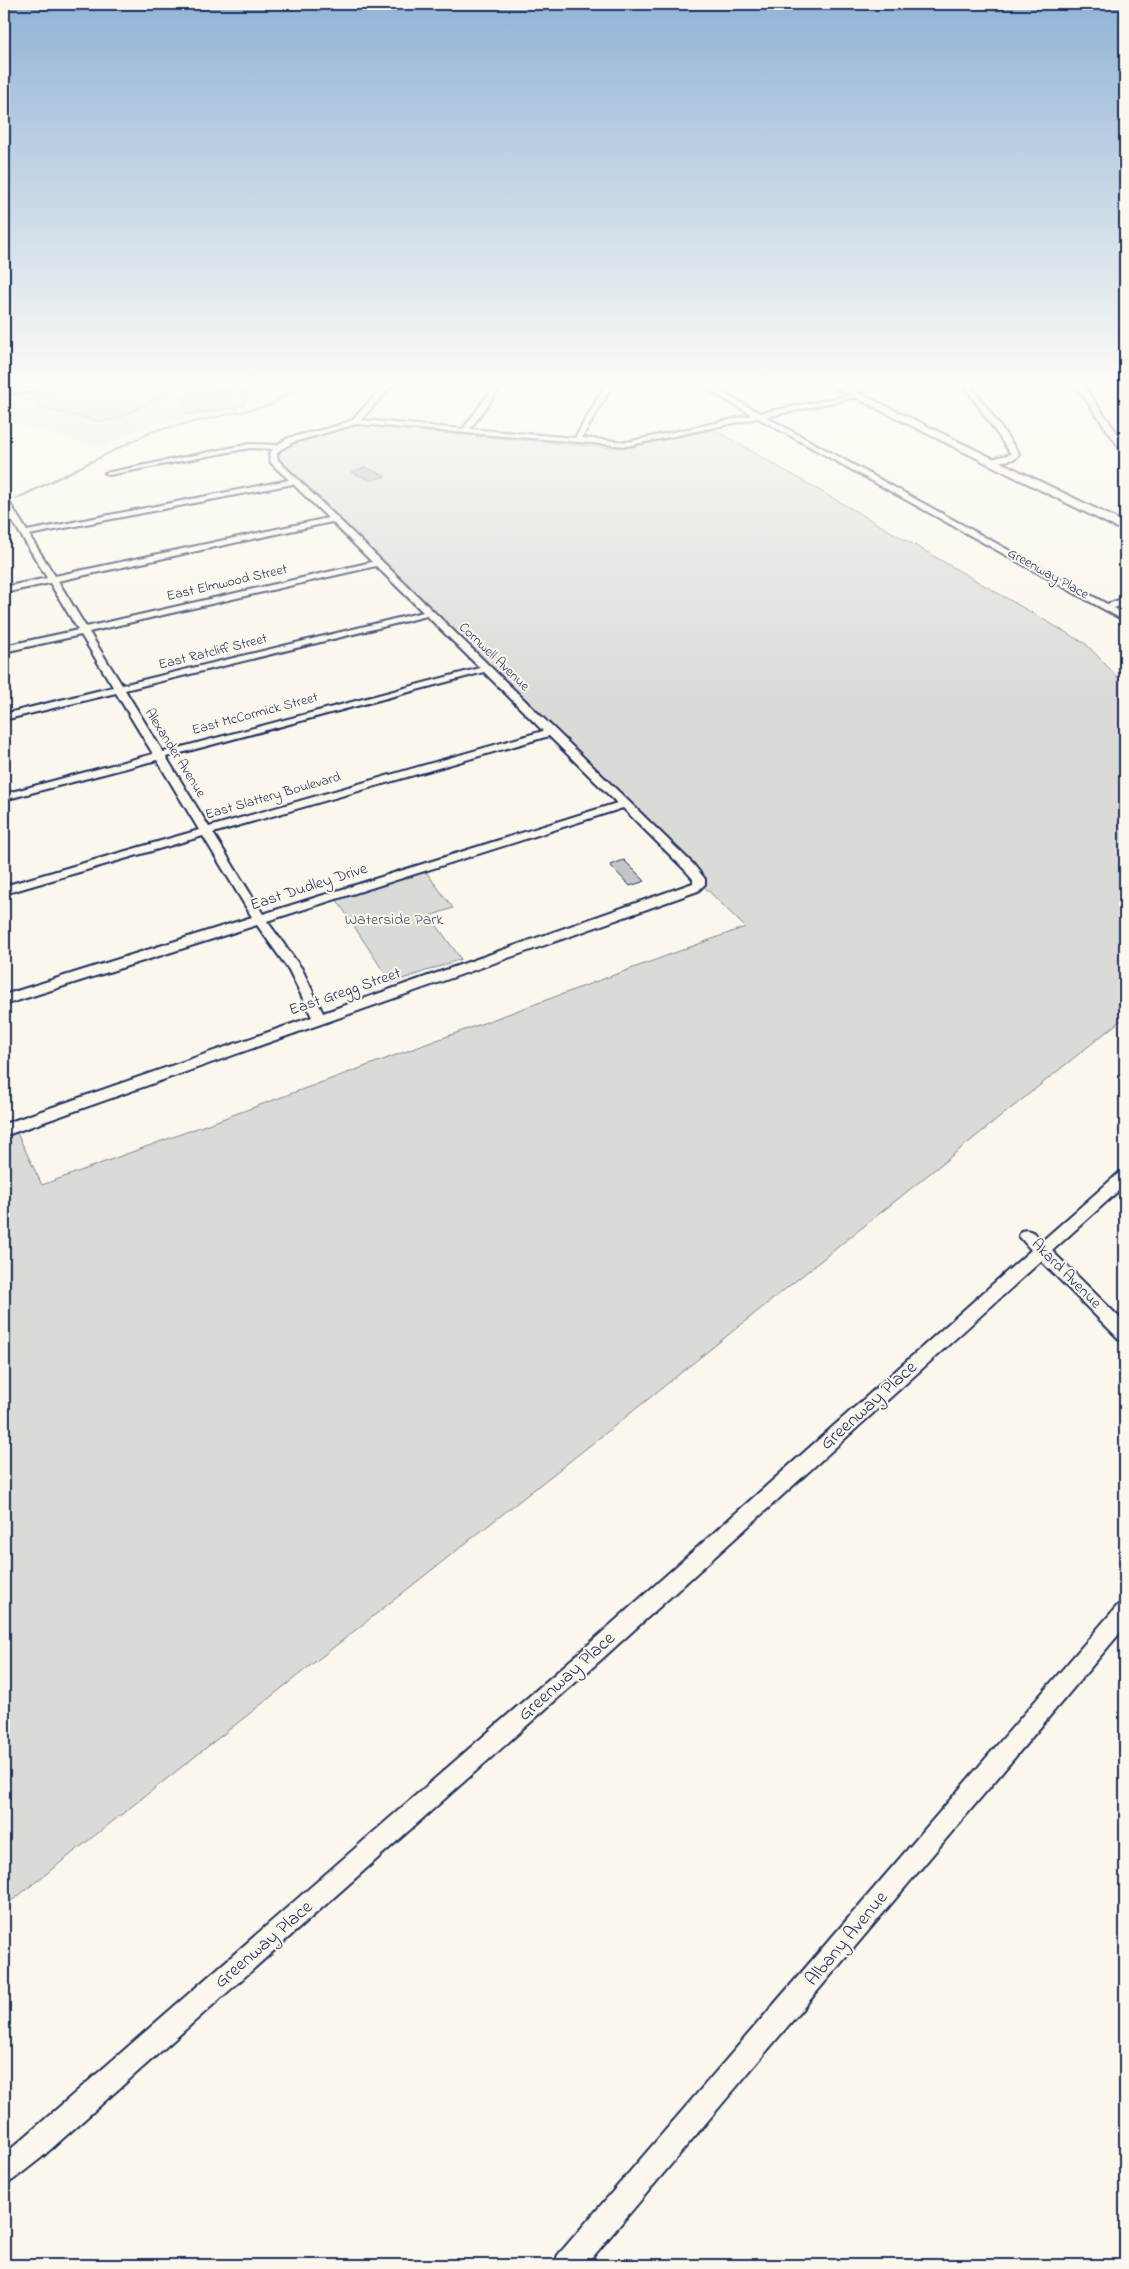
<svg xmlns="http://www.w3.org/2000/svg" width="1129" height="2269" font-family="'Indie Flower',sans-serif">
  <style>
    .built { fill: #eae8e2 }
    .green { fill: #dadad7; stroke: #7a849a }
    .water { fill: #afb3bb; stroke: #747e96 }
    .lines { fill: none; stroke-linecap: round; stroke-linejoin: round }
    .stream { stroke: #747e96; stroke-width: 2 }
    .building { fill: #c3c5c9; stroke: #1b2f5e }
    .street-casing { stroke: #1b2f5e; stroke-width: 4 }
    .primary-casing { stroke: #1b2f5e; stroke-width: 4 }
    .street { fill: #fbf7ec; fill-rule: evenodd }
    .primary { fill: #fbf7ec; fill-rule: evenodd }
    .labels { text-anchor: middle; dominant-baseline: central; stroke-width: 4; stroke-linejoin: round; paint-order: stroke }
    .far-street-label { font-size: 14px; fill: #1b2f5e; stroke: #fbf7ec }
    .street-label { font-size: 16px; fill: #1b2f5e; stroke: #fbf7ec }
    .park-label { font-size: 16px; fill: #415176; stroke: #fbf7ec }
    .near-street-label { font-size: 19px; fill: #1b2f5e; stroke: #fbf7ec }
  </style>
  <rect width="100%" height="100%" fill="#fbf7ec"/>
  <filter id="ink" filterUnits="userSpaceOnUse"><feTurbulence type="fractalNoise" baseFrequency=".02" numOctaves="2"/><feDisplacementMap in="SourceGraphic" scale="10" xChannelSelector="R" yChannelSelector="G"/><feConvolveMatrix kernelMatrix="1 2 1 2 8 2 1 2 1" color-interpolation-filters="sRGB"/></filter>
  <g filter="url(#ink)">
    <polygon class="built" points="4,381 267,381 249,391 246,406 151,425 100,447 28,428 4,416"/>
    <g class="green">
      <polygon points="87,381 151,381 173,386 175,389 119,418 101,422 35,406 40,402 31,399 59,386"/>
      <polygon points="179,381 245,381 225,391 242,390 247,393 244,404 237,408 187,415 182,399 183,396 189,393 222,391"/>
      <polygon points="355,422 383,424 381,428 386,428 610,448 632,447 713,429 1086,644 1125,685 1125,1017 612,1428 4,1907 4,1135 16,1131 42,1185 745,927 275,463 278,447"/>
      <polygon points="426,872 453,908 430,916 461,959 391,983 337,900"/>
    </g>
    <polygon class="water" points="365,467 385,476 371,481 351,472"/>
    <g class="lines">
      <polyline class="stream" points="16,499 153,431 271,405 307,381"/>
    </g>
    <polygon class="building" points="624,860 645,881 630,886 610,865"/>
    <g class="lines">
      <g class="street-casing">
        <g id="street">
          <path d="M389,381H396L361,420L463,429L498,381H505L470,429L575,438L608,381H615L582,438L627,442L752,415L693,381H701L760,413L858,394V396L856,397L766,417L1107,604L1125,598V604L1114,608L1125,614V621L758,418L627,446L356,424L294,442L281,449L277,454L278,460L693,864L705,879V884L698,891L4,1136V1124L312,1017L289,970L257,925L4,1005V995L252,917L203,836L4,894V886L199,830L157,760L4,800V794L153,754L116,693L4,720V714L113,687L81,635L4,652V646L78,630L50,583L4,593V587L47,578L4,507V499H7L27,531L289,480L271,463L269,454L273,449L250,448L109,475L105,473L250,444L277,445L288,438L333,427L352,420ZM293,484L328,518L55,576L29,535ZM332,522L372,562L86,627L58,581ZM376,566L423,612L122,685L89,632ZM427,616L480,668L163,752L125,690ZM484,672L543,731L209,827L166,757ZM549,736L617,803L263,914L213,833ZM623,808L685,870L693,879V883L323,1013L302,969L267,921Z"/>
          <polygon points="961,381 968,381 1018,452 1019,454 1015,459 988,464 988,460 1011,454"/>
          <polygon points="1073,381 1080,381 1125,444 1125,451 1122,451"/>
          <polygon points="33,388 35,389 35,391 4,394 4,390"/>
          <path d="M1125,1170V1185L1052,1251L1125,1323V1341L1119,1339L1041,1261L603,1658L41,2158L13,2180L4,2184V2155L589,1644L1031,1250L1019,1236L1021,1231C1031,1228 1035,1234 1042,1241L1120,1172Z"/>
          <polygon points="1125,1602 1125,1627 586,2265 554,2265 558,2255 1118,1605"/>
        </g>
      </g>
      <g class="primary-casing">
        <polygon id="primary" points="822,381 835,381 1125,523 1125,532"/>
      </g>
      <use href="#street" class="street"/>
      <use href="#primary" class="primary"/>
    </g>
  </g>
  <linearGradient id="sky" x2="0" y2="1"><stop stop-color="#91b4d6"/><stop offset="0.55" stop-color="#fdfbf6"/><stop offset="1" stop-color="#fdfbf6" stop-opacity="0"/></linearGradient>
  <rect width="1129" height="699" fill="url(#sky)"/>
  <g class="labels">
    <g class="far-street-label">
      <text transform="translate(1048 574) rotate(29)">Greenway Place</text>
      <text transform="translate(227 583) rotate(-13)">East Elmwood Street</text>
      <text transform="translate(213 652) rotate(-14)">East Ratcliff Street</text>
      <text transform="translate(494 657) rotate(44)">Cornwell Avenue</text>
      <text transform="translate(255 714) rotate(-15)">East McCormick Street</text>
      <text transform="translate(175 753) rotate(58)">Alexander Avenue</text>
      <text transform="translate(273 796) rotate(-16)">East Slattery Boulevard</text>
    </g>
    <g class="street-label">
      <text transform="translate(309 887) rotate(-18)">East Dudley Drive</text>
      <text transform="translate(345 992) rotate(-19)">East Gregg Street</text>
      <text transform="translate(1066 1274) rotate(45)">Akard Avenue</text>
    </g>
    <g class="park-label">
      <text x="394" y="920">Waterside Park</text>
    </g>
    <g class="near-street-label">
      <text transform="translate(869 1406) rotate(-42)">Greenway Place</text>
      <text transform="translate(567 1677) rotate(-42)">Greenway Place</text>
      <text transform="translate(847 1939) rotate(-50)">Albany Avenue</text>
      <text transform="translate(264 1945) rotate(-41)">Greenway Place</text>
    </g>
  </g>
  <rect width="1129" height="2269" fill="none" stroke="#fbf7ec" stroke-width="20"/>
  <rect x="10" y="10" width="1109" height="2249" fill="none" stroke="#1b2f5e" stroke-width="2" filter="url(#ink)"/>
</svg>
